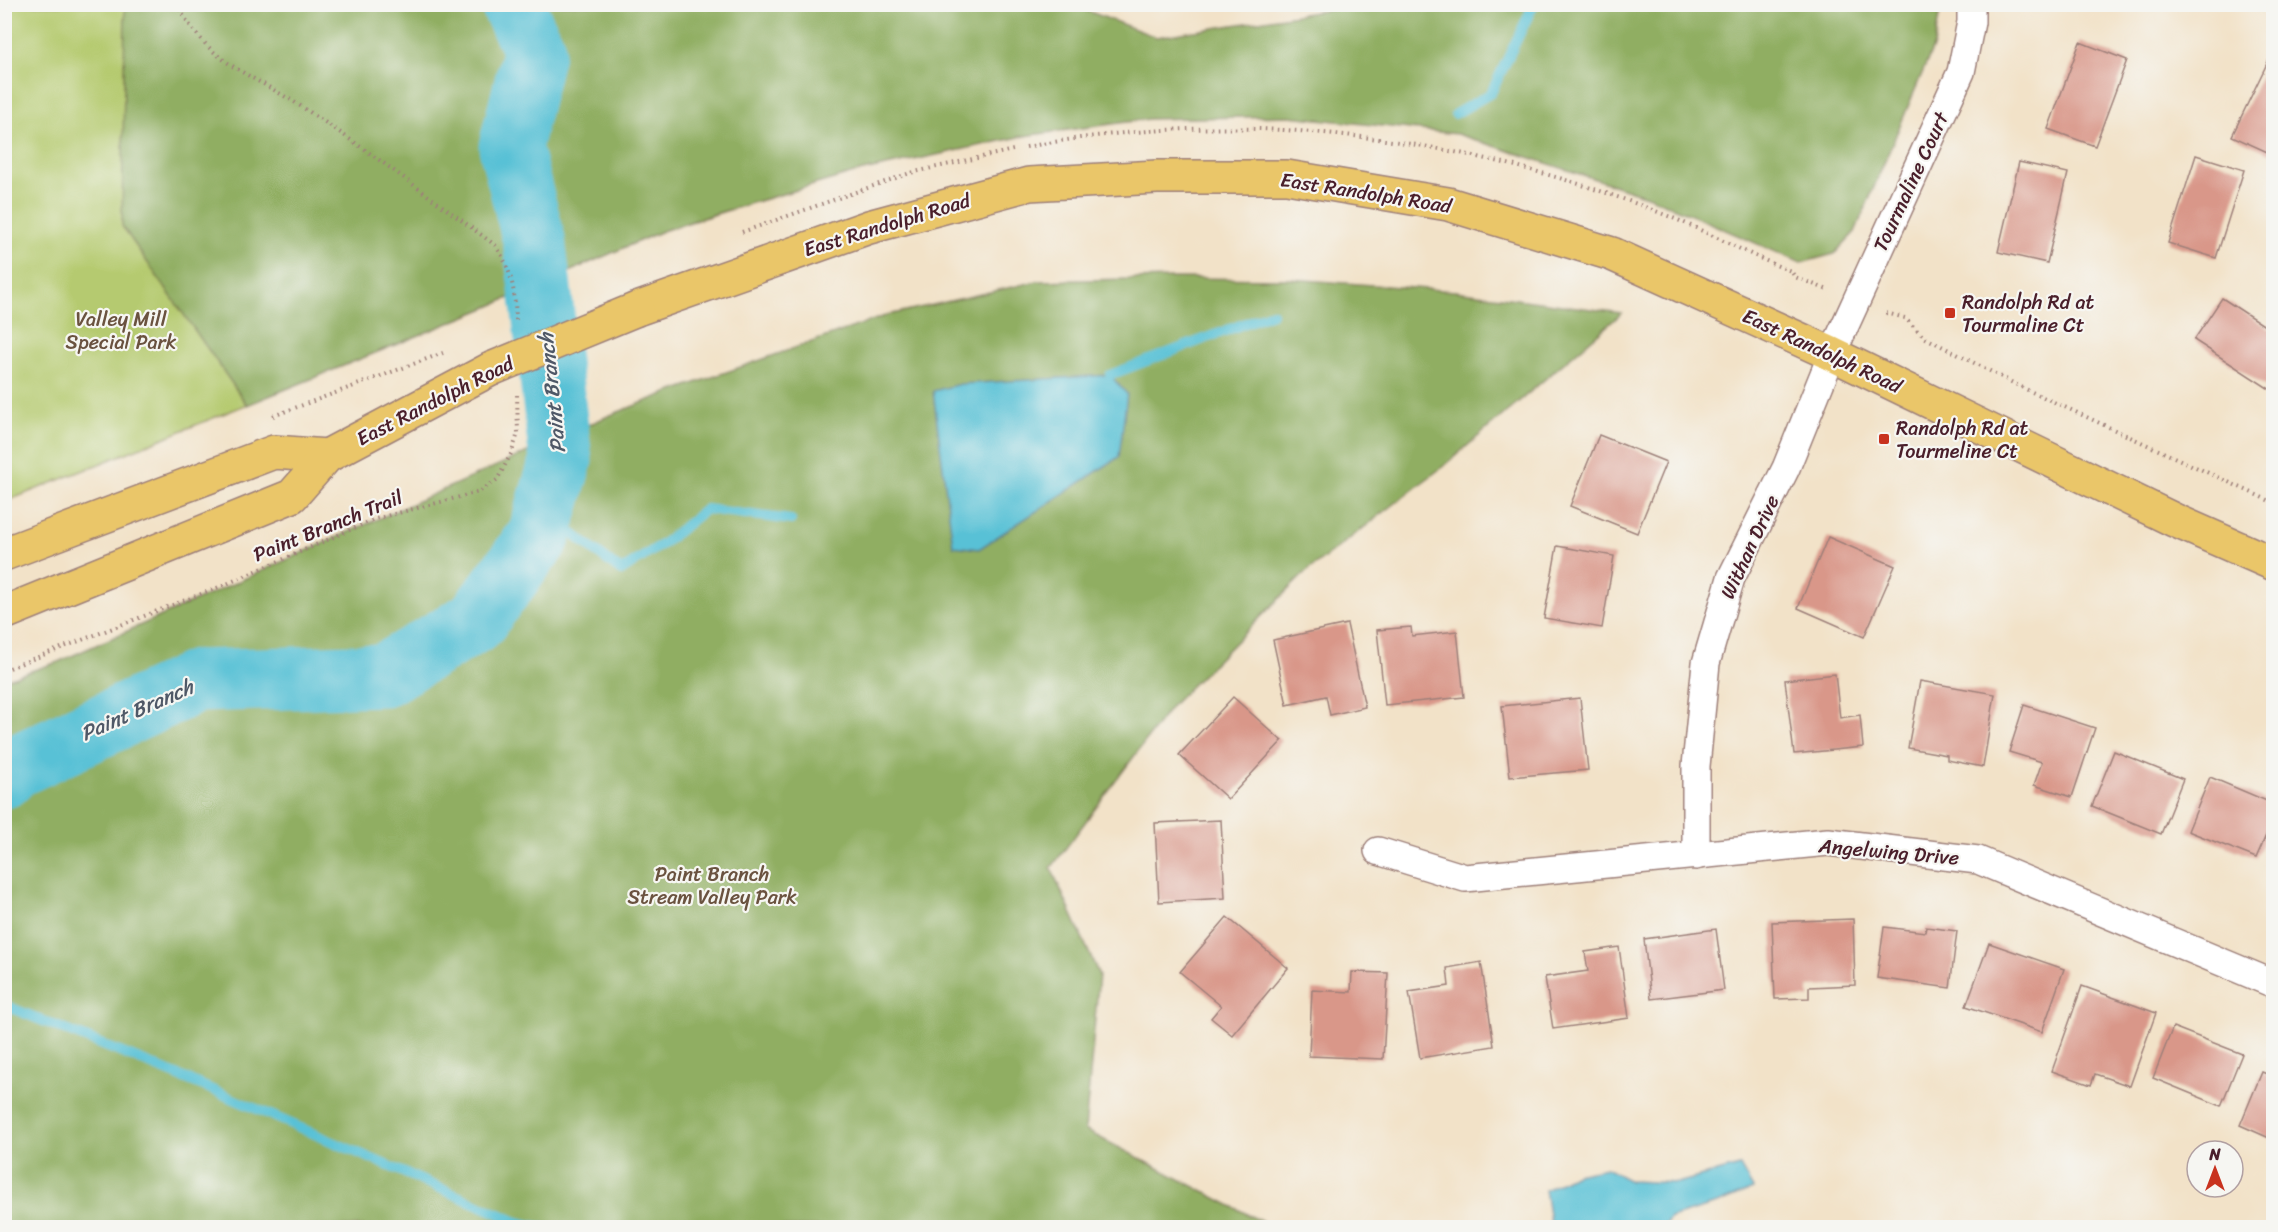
<svg xmlns="http://www.w3.org/2000/svg" width="2278" height="1232" font-family="Sriracha,sans-serif">
  <style>
    .green { fill: #b5ca6f; stroke: #80744d; stroke-width: 1.5 }
    .forest { fill: #90ae62; stroke: #6d6646; stroke-width: 1.5 }
    .water { fill: #59c1d6; stroke: #527080; stroke-width: 1.5 }
    .lines { fill: none; stroke-linecap: round; stroke-linejoin: round }
    .stream { stroke: #59c1d6; stroke-width: 10 }
    .river { stroke: #59c1d6; stroke-width: 63 }
    .building { fill: #d99789 }
    .street-casing { stroke: #9e807a; stroke-width: 30 }
    .primary-casing { stroke: #9e807a; stroke-width: 36 }
    .path { stroke: #9e807a; stroke-width: 4; stroke-dasharray: 1.5 4.5; stroke-linecap: butt }
    .street { stroke: #fff; stroke-width: 27 }
    .primary { stroke: #eac669; stroke-width: 33 }
    .primary-bridge-casing { stroke: #9e807a; stroke-width: 36; stroke-linecap: butt }
    .primary-bridge { stroke: #eac669; stroke-width: 33 }
    .poi-dot { fill: #c8321e; stroke: #f6f6f2; stroke-width: 2 }
    .labels { text-anchor: middle; dominant-baseline: central; stroke-width: 4.5; stroke-linejoin: round; paint-order: stroke }
    .street-label { font-size: 20px; fill: #4a1f2b; stroke: #f6f6f2 }
    .poi-label { font-size: 20px; fill: #4a1f2b; stroke: #f6f6f2; text-anchor: start }
    .park-label { font-size: 20px; fill: #6a523f; stroke: #f6f6f2 }
    .water-label { font-size: 21px; font-style: italic; fill: #4f5867; stroke: #f6f6f2 }
  </style>
  <rect width="100%" height="100%" fill="#f6f6f2"/>
  <filter id="ink" filterUnits="userSpaceOnUse"><feTurbulence type="fractalNoise" baseFrequency=".0167" numOctaves="2"/><feDisplacementMap in="SourceGraphic" scale="12" xChannelSelector="R" yChannelSelector="G"/><feConvolveMatrix kernelMatrix="1 2 1 2 8 2 1 2 1" color-interpolation-filters="sRGB"/></filter>
  <filter id="wash" filterUnits="userSpaceOnUse"><feTurbulence type="fractalNoise" baseFrequency=".008" numOctaves="4" result="noise"/><feDisplacementMap in="SourceGraphic" scale="24" xChannelSelector="R" yChannelSelector="G"/><feGaussianBlur stdDeviation="1.35" result="paint"/><feColorMatrix in="noise" values="0 0 0 0 0 0 0 0 0 0 0 0 0 0 0 0 0 1.4 0 .05"/><feComposite in="paint" operator="in"/></filter>
  <g filter="url(#wash)">
    <rect width="100%" height="100%" fill="#f2e2c8"/>
    <polygon class="green" points="5,5 876,5 799,188 662,231 486,308 5,502"/>
    <g class="forest">
      <polygon points="1072,5 1156,37 1335,9 1343,4 1941,5 1934,45 1855,232 1834,254 1801,263 1650,197 1457,134 1289,116 1149,119 1024,136 854,173 708,216 662,231 486,308 247,405 122,226 125,5"/>
      <polygon points="1176,278 1290,279 1455,291 1622,313 1445,465 1305,573 1173,704 1051,868 1099,975 1085,1130 1272,1227 5,1227 4,680 58,662 608,416 667,393 888,315 1038,281"/>
    </g>
    <g class="water">
      <polygon points="1110,375 1127,394 1119,457 979,549 953,546 933,391 960,384"/>
      <polygon points="1740,1166 1753,1189 1717,1204 1670,1218 1664,1227 1551,1227 1545,1190 1576,1174 1606,1168 1630,1181 1677,1183"/>
    </g>
    <g class="lines">
      <g class="stream">
        <polyline points="1455,114 1491,93 1534,4"/>
        <polyline points="1110,375 1272,313"/>
        <polyline points="548,505 568,530 621,571 664,543 706,509 791,520"/>
        <polyline points="4,1005 201,1085 518,1222 544,1228"/>
      </g>
      <polyline class="river" points="4,777 12,768 197,681 384,675 476,621 539,536 561,460 534,240 510,147 534,49 512,4"/>
    </g>
    <g id="blocks">
      <g class="building">
        <polygon points="2080,42 2127,60 2095,146 2048,129"/>
        <polygon points="2274,49 2274,155 2232,136"/>
        <polygon points="2196,155 2244,170 2216,258 2168,243"/>
        <polygon points="2019,162 2068,173 2047,263 1998,252"/>
        <polygon points="2222,298 2274,332 2274,392 2194,340"/>
        <polygon points="1599,435 1666,462 1637,533 1570,506"/>
        <polygon points="1828,537 1895,566 1864,637 1798,608"/>
        <polygon points="1557,546 1614,556 1602,628 1544,618"/>
        <polygon points="1347,624 1365,707 1330,715 1326,696 1287,705 1273,640"/>
        <polygon points="1411,627 1412,636 1457,631 1464,697 1385,705 1377,630"/>
        <polygon points="1835,674 1840,718 1860,715 1863,747 1794,754 1785,680"/>
        <polygon points="1920,681 1995,694 1983,767 1947,760 1947,755 1908,748"/>
        <polygon points="1233,697 1282,741 1228,799 1179,755"/>
        <polygon points="1580,698 1588,770 1510,777 1502,706"/>
        <polygon points="2024,705 2095,728 2072,797 2034,785 2042,762 2009,752"/>
        <polygon points="2114,751 2183,779 2161,834 2092,806"/>
        <polygon points="2210,777 2274,804 2274,817 2256,858 2188,831"/>
        <polygon points="1221,820 1225,898 1159,902 1155,823"/>
        <polygon points="1227,917 1288,968 1232,1035 1211,1018 1221,1006 1180,972"/>
        <polygon points="1853,919 1855,985 1809,987 1809,998 1775,999 1772,922"/>
        <polygon points="1884,927 1925,932 1926,927 1957,931 1950,988 1877,978"/>
        <polygon points="1716,929 1724,990 1651,999 1644,939"/>
        <polygon points="1989,943 2064,969 2042,1032 1966,1006"/>
        <polygon points="1619,947 1629,1018 1553,1029 1545,977 1588,971 1585,952"/>
        <polygon points="1481,962 1494,1046 1420,1058 1409,992 1449,986 1447,968"/>
        <polygon points="1352,972 1388,973 1383,1059 1309,1056 1312,990 1351,992"/>
        <polygon points="2082,986 2156,1013 2130,1086 2095,1074 2091,1085 2052,1071"/>
        <polygon points="2173,1027 2242,1054 2221,1106 2153,1078"/>
        <polygon points="2262,1072 2274,1077 2274,1140 2240,1125"/>
      </g>
    </g>
  </g>
  <g filter="url(#ink)">
    <use href="#blocks" fill-opacity="0" stroke="#9e807a" stroke-width="1.5"/>
    <g class="lines">
      <g class="street-casing">
        <g id="street">
          <polyline points="1378,851 1465,878 1828,842 1978,860 2274,984"/>
          <polyline points="1696,856 1696,766 1706,663 1731,578 1786,468 1832,354 1961,72 1971,22 1971,4"/>
        </g>
      </g>
      <g class="primary-casing">
        <g id="primary">
          <polyline points="637,309 869,227 1029,184 1157,177 1287,177 1448,204 1612,254 1832,354 2174,520 2274,564"/>
          <polyline points="4,554 274,452 327,456"/>
          <polyline points="4,613 292,496 327,456 491,369"/>
        </g>
      </g>
      <g class="path">
        <path d="M177,4C210,66 249,72 302,107C368,150 431,198 495,245C512,269 515,291 516,321"/>
        <path d="M1026,147C1237,106 1465,135 1663,214C1707,231 1748,255 1791,271L1795,277L1828,290"/>
        <polyline points="742,232 910,173 1013,150"/>
        <polyline points="1886,313 1905,318 1924,337 2021,387 2274,503"/>
        <polyline points="273,416 443,353"/>
        <polyline points="4,670 222,586 375,519 479,492 497,480 512,452 518,433 517,394"/>
      </g>
      <use href="#street" class="street"/>
      <use href="#primary" class="primary"/>
      <g class="primary-bridge-casing">
        <polyline id="primary-bridge" points="491,369 637,309"/>
      </g>
      <use href="#primary-bridge" class="primary-bridge"/>
    </g>
  </g>
  <g class="poi-dot">
    <rect x="1944" y="307" width="12" height="12" rx="3"/>
    <rect x="1878" y="433" width="12" height="12" rx="3"/>
  </g>
  <g class="labels">
    <g class="street-label">
      <text transform="translate(1911 182) rotate(-65)">Tourmaline Court</text>
      <text transform="translate(1366 193) rotate(9)">East Randolph Road</text>
      <text transform="translate(887 225) rotate(-17)">East Randolph Road</text>
      <text transform="translate(1822 351) rotate(25)">East Randolph Road</text>
      <text transform="translate(435 401) rotate(-27)">East Randolph Road</text>
      <text transform="translate(328 526) rotate(-22)">Paint Branch Trail</text>
      <text transform="translate(1750 547) rotate(-65)">Withan Drive</text>
      <text transform="translate(1889 852) rotate(5)">Angelwing Drive</text>
    </g>
    <g class="poi-label">
      <text x="1962" y="302">Randolph Rd at<tspan x="1962" dy="23">Tourmaline Ct</tspan></text>
      <text x="1896" y="428">Randolph Rd at<tspan x="1896" dy="23">Tourmeline Ct</tspan></text>
    </g>
    <g class="park-label">
      <text x="121" y="319">Valley Mill<tspan x="121" dy="23">Special Park</tspan></text>
      <text x="712" y="874">Paint Branch<tspan x="712" dy="23">Stream Valley Park</tspan></text>
    </g>
    <g class="water-label">
      <text transform="translate(552 393) rotate(-96)">Paint Branch</text>
      <text transform="translate(137 710) rotate(-24)">Paint Branch</text>
    </g>
  </g>
  <rect width="2278" height="1232" fill="none" stroke="#f6f6f2" stroke-width="24"/>
  <g transform="translate(2215 1169)"><circle r="28" fill="#f6f6f2" stroke="#b1a0a2" stroke-width="1.5"/>
  <path d="M0-4.5L10 22L0 15L-10 22Z" fill="#c8321e"/>
  <text y="-9" font-size="16" font-weight="bold" text-anchor="middle" fill="#4a1f2b">N</text>
  </g>
</svg>
